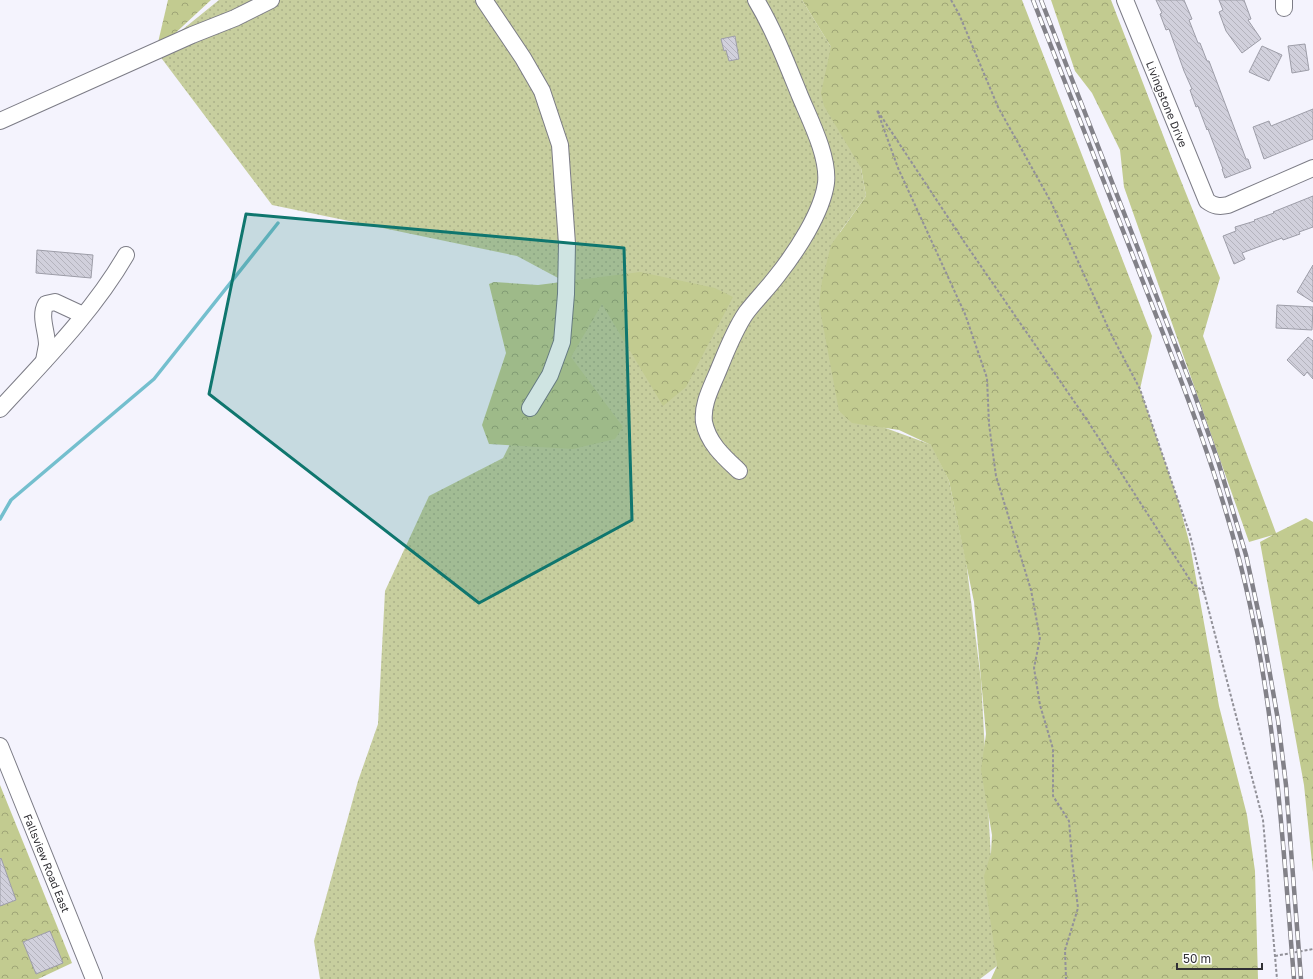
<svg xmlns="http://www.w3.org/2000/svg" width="1313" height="979" font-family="'Golos Text',sans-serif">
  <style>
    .grass { fill: url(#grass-dots) }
    .forest { fill: url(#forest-crowns) }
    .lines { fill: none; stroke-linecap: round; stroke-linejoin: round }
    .stream { stroke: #74bfce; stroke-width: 3.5 }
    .building { fill: url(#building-back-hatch); stroke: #9d9da8 }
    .minor-casing { stroke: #7c7c86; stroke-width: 18 }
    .path { stroke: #929199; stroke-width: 2; stroke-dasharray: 3 2; stroke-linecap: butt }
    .minor { stroke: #fff; stroke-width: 16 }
    .rail-casing { stroke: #828188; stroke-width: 4.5 }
    .rail { stroke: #fff; stroke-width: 3; stroke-dasharray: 9; stroke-linecap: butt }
    .marked { fill: #0f766e; fill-opacity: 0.2; stroke: #0f766e; stroke-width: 3; stroke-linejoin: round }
    .labels { text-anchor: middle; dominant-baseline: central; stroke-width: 3; stroke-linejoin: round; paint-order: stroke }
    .street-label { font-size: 11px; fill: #313035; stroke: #fff }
  </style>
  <defs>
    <pattern id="grass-dots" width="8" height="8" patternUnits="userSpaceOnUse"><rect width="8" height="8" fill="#c7ce9e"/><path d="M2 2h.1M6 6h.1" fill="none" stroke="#abb189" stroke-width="1.8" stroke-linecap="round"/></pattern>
    <pattern id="forest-crowns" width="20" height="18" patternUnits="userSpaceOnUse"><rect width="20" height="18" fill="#c2cb90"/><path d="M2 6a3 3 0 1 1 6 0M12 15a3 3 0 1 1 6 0" fill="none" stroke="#9ea576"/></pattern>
    <pattern id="building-back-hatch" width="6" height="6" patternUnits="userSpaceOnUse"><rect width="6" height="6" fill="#d1d0dc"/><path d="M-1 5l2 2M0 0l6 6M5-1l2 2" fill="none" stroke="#b4b3bd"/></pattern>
  </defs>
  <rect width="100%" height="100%" fill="#f4f3fd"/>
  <polygon class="grass" points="219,0 802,0 831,47 861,168 866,196 840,232 839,411 932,445 949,481 966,561 981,680 997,966 980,979 320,979 314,941 358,781 378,724 385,591 429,496 503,458 586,293 517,256 272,205 156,51"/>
  <g class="forest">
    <polygon points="168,0 211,0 156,51"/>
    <polygon points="802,0 1022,0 1152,336 1140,389 1178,500 1190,545 1219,706 1247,815 1255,871 1258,979 991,979 997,966 984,876 991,853 992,835 981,770 986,734 974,602 949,481 931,445 899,430 852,423 839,411 819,304 822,281 831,245 866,196 861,168 824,106 821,93 831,47"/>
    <polygon points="1051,0 1111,0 1173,161 1220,278 1203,336 1276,533 1306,518 1313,522 1313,872 1304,785 1260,542 1273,535 1249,542 1124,187 1120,150 1092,93 1075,71"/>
    <polygon points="640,272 715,288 733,297 686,387 663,406 602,304 571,357 623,427 615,439 573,449 489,444 482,425 506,353 489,284 494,282 538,285"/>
    <polygon points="0,785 72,963 38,979 0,979"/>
  </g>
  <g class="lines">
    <polyline class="stream" points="0,519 11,500 154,379 278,223"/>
  </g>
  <g class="building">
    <polygon points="1156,0 1184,0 1192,19 1189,20 1198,43 1200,43 1207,61 1209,61 1246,159 1248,159 1251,168 1225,178 1222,169 1223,169 1208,129 1207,130 1198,106 1196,107 1190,90 1192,89 1184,71 1169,29 1166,30 1160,14 1162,13"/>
    <polygon points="1219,0 1244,0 1251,19 1248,20 1261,39 1242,53 1226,31 1219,12 1223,10"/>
    <polygon points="735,36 739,59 729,61 726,50 724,51 721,39"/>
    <polygon points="1305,44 1309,70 1292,73 1288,46"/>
    <polygon points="1262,46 1282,55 1269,81 1249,72"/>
    <polygon points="1313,109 1313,139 1264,159 1253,127 1269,121 1271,126"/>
    <polygon points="1313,196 1313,227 1299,232 1300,234 1283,240 1282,238 1242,253 1245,259 1234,264 1223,236 1236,231 1235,227 1255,221 1254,220 1274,213 1273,212"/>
    <polygon points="37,250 93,255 91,278 36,273"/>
    <polygon points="1313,265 1313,302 1297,292"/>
    <polygon points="1277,305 1313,307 1312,330 1276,328"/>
    <polygon points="1308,337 1313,341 1313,379 1307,372 1304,376 1287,360"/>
    <polygon points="1,858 16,900 0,906 0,859"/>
    <polygon points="50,931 63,963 36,974 23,942"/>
  </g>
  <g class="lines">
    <g class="minor-casing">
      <g id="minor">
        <polyline points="484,0 523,58 542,91 560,145 567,244 566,294 562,342 550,375 530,408"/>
        <path d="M1125,0L1207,201C1214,206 1219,207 1228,205L1313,168"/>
        <polyline points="1284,0 1284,8"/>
        <polyline points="0,121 192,35 235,18 271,0"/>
        <path d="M44,361C45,355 46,350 47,345C47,331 39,316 46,304L55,302L83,315"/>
        <path d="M0,409C44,361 93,312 126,255"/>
        <path d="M739,471C724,457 708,443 704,422C702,406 710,390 716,376C725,355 733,332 746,313C756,300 767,289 777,276C796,252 822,213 826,183C829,157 810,120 800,96C787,64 774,30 756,0"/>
        <polyline points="0,746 94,979"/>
      </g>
    </g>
    <g class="path">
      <polyline points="951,0 959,14 998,107 1051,202 1111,334 1140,389 1190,535 1204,592 1192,583 1089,423 965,243 877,110 898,168 965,314 987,378 989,424 996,476 1031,590 1040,638 1034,668 1040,705 1053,749 1053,796 1069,821 1072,859 1078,908 1065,950 1066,979"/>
      <polyline points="1204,592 1263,820 1277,979"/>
      <polyline points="1275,956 1313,949"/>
    </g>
    <use href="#minor" class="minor"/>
    <g class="rail-casing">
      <g id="rail">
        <path d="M1033,0C1070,96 1108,191 1145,287C1183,384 1221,481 1245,583C1276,713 1283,846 1294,979"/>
        <polyline points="1041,0 1193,390 1218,461 1246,555 1262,629 1278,720 1286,785 1301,979"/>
      </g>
    </g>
    <use href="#rail" class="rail"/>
  </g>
  <path class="marked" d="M246,214L624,248L632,520L479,603L209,394Z"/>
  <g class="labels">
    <g class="street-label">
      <text transform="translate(1167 104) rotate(68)">Livingstone Drive</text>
      <text transform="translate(47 863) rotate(68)">Fallsview Road East</text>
    </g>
  </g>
  <path d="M1177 963v6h85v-6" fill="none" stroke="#313035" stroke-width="2"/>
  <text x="1183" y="963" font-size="12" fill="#313035" stroke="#ffffff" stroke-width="3" paint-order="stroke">50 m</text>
</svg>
